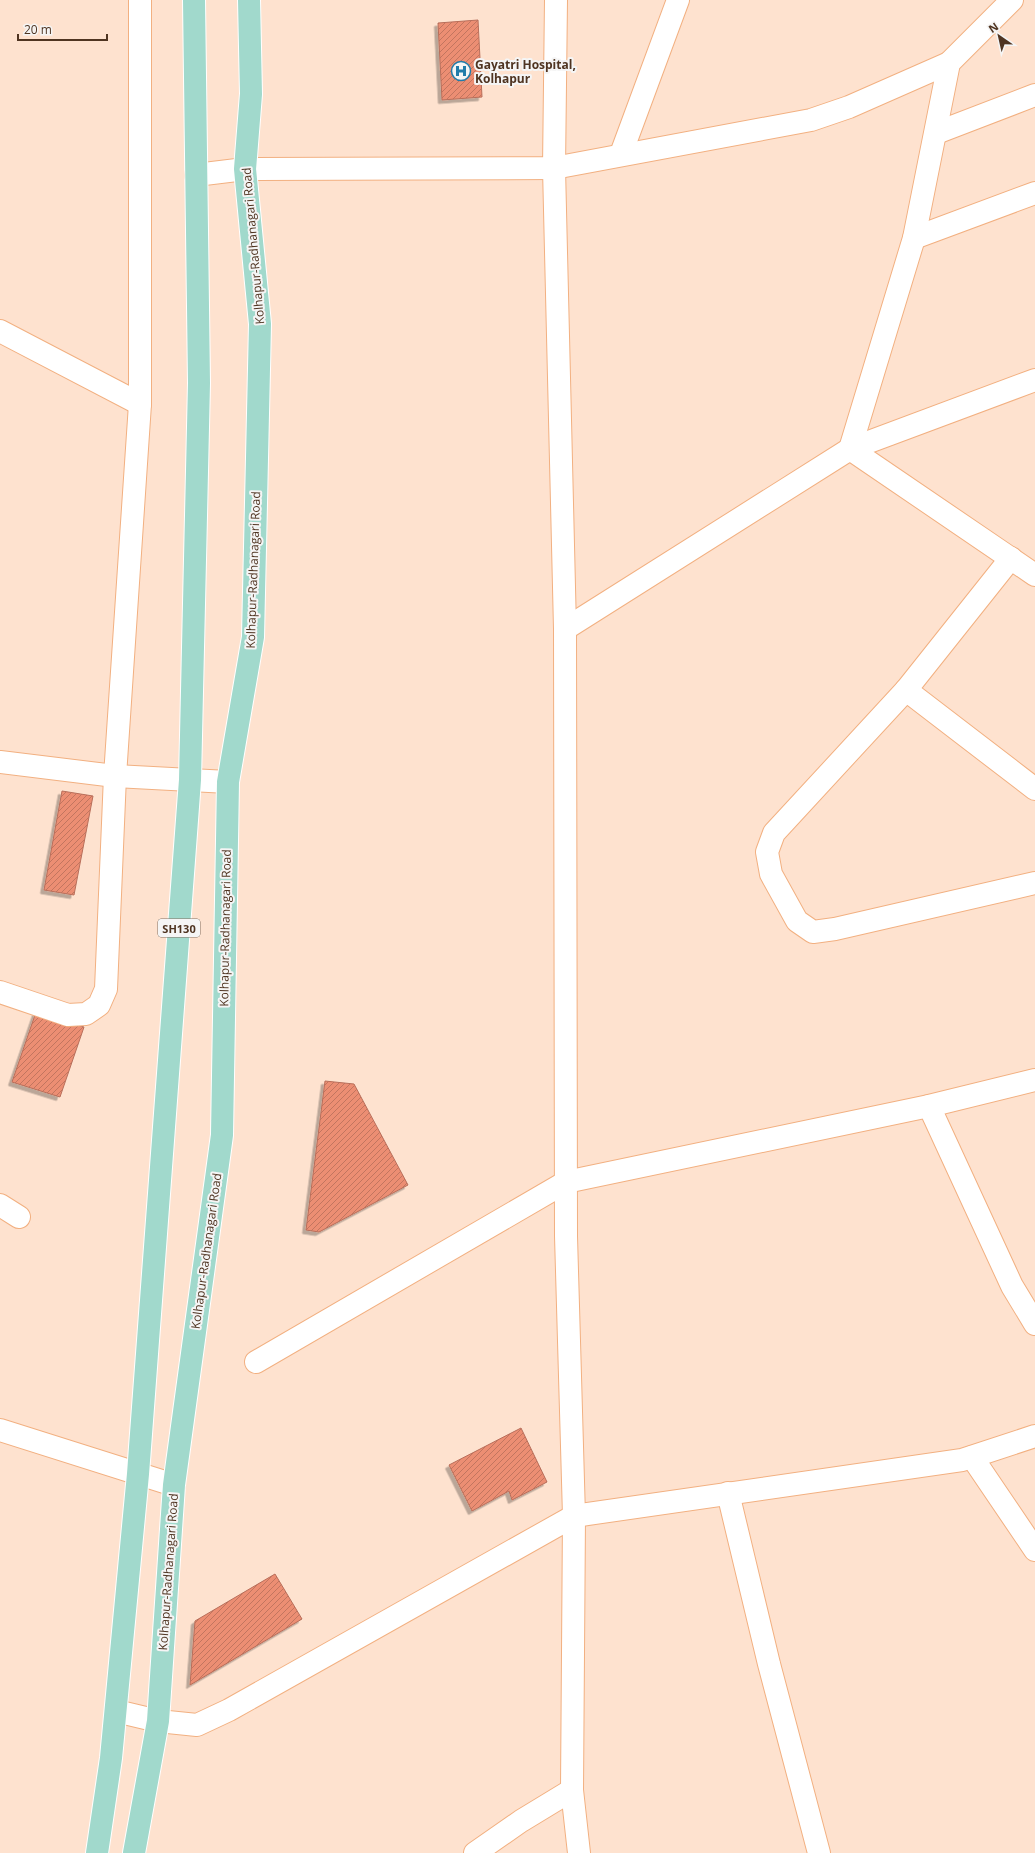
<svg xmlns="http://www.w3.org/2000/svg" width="1035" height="1853" font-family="'Open Sans',sans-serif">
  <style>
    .building { fill: url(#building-hatch); stroke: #b86e5a; filter: url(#shadow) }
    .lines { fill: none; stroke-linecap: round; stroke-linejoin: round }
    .minor-casing { stroke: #f2b081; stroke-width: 24 }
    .major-casing { stroke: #fff; stroke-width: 24 }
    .minor { stroke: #fff; stroke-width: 22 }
    .major { stroke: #a1d9cc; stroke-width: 22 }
    .labels { text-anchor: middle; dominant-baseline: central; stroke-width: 4; stroke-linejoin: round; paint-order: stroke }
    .shield { fill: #f5f5f5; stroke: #816e61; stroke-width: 1 }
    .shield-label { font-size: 11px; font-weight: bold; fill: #4f3421 }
    .poi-label { font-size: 12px; font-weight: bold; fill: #4f3421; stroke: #f5f5f5; text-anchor: start }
    .street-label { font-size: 12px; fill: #4f3421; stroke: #f5f5f5 }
  </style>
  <defs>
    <pattern id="building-hatch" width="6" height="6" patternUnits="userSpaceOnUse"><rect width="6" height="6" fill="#ec8e73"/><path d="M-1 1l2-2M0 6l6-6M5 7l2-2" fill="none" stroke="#c2755e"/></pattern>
    <filter id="shadow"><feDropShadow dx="-3.5" dy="3.5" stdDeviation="0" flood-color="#0004"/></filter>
  </defs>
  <rect width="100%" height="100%" fill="#fee2cf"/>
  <g class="building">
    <polygon points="478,20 482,97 442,100 438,23"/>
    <polygon points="62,791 93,796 74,895 44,890"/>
    <polygon points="36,1012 84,1027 60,1097 12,1082"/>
    <polygon points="325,1081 354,1084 408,1185 319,1232 306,1230"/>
    <polygon points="521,1428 547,1482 512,1500 509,1491 472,1511 449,1465"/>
    <polygon points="275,1574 302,1619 190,1685 195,1621"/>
  </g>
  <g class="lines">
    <g class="minor-casing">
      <g id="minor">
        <polyline points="556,0 554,168 565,629"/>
        <polyline points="936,133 1035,95"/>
        <polyline points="621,154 678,0"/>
        <polyline points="196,175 245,169 554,168 811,120 849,107 949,63"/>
        <polyline points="914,238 1035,193"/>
        <polyline points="0,331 140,404"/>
        <polyline points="850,449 914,238 949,63 1012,0"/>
        <polyline points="850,449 1035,380"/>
        <polyline points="1011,558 906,690 774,833 767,852 771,874 797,921 813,932 835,929 1035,883"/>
        <polyline points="906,690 1035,789"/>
        <polyline points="0,762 115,776 228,782"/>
        <polyline points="0,992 68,1015 86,1014 99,1005 106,989 115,776 140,404 140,0"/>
        <polyline points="929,1106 1012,1286 1035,1324"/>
        <polyline points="0,1205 19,1217"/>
        <polyline points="256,1362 566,1182 929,1106 1035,1080"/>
        <polyline points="0,1430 174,1485"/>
        <polyline points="972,1457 1035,1550"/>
        <polyline points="728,1493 769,1664 819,1853"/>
        <polyline points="116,1711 158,1721 197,1725 229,1710 574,1516 962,1460 1035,1436"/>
        <polyline points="572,1790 579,1853"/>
        <polyline points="475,1853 521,1821 572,1790 574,1516 566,1236 565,629 850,449 1035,575"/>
      </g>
    </g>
    <g class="major-casing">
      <g id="major">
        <polyline points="97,1853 111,1758 138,1474 190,780 199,383 194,0"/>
        <polyline points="134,1853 158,1721 174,1485 222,1135 228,782 253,637 260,324 245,169 251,94 249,0"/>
      </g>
    </g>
    <use href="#minor" class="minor"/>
    <use href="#major" class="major"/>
  </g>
  <defs>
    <g id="hospital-ring" transform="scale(1)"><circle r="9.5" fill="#f5f5f5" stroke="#217caa" stroke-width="1.5"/><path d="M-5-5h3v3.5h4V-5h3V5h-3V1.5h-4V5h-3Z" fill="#217caa"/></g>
  </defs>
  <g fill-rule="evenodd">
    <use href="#hospital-ring" x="461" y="71"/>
  </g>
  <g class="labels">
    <rect class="shield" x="158" y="919" width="42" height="18" rx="3"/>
    <g class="shield-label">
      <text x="179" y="928">SH130</text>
    </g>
    <g class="poi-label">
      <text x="475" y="64">Gayatri Hospital,<tspan x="475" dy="14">Kolhapur</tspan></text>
    </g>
    <g class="street-label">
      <text transform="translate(253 246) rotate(-95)">Kolhapur-Radhanagari Road</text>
      <text transform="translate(253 570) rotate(-88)">Kolhapur-Radhanagari Road</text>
      <text transform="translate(225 928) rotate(-89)">Kolhapur-Radhanagari Road</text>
      <text transform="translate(206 1251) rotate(-82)">Kolhapur-Radhanagari Road</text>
      <text transform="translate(168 1572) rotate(-86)">Kolhapur-Radhanagari Road</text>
    </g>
  </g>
  <g transform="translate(999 36) rotate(326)" stroke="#f5f5f5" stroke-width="3" paint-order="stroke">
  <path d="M0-3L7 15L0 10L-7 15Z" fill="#4f3421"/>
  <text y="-6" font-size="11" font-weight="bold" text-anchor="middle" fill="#4f3421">N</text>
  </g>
  <path d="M18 34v6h89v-6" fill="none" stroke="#4f3421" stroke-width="2"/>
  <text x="24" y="34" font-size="12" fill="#4f3421" stroke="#f5f5f5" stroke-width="3" paint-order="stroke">20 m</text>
</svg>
